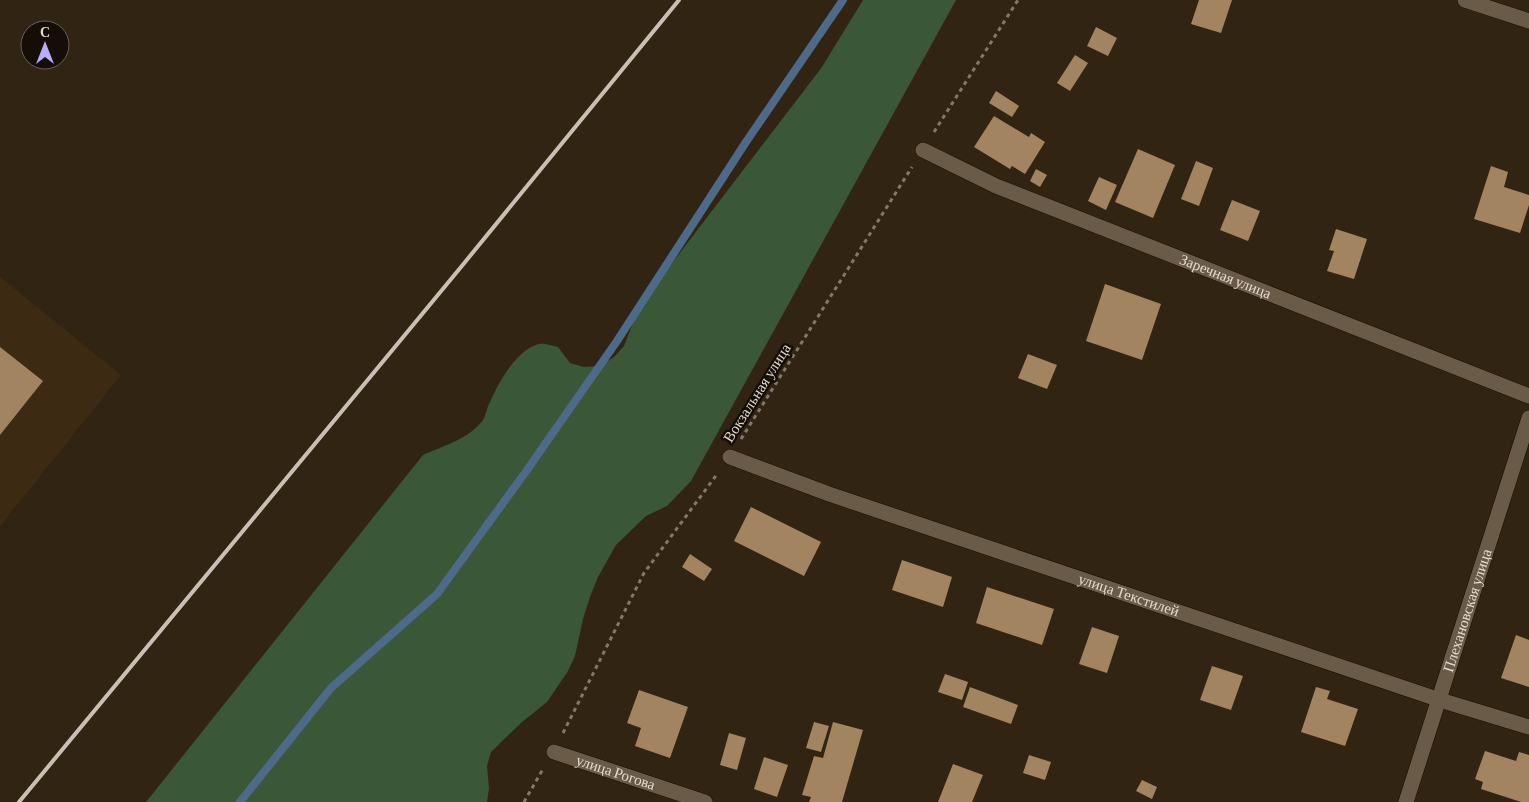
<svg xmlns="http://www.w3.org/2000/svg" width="1529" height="802" font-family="'Crimson Pro',serif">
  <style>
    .built { fill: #3c2a13 }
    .forest { fill: #3a5737 }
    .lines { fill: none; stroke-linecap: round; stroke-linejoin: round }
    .stream { stroke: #4e6a8a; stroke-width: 8 }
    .building { fill: #a28461 }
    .minor-casing { stroke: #190d01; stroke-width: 16 }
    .path { stroke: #84786a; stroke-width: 3; stroke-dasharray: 4 4; stroke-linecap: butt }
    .minor { stroke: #6a5a48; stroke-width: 15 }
    .rail { stroke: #c9bfb4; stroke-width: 4 }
    .labels { text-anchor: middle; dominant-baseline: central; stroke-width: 5; stroke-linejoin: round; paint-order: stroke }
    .street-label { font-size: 15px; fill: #e4dad0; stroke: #150e07 }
  </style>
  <rect width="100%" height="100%" fill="#322413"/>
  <polygon class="built" points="0,277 121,375 0,526"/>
  <path class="forest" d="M863,0H956L691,481L667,506L646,516L616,545L598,577L590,597L583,619L575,656L568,671L547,702L522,722L491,752L487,766L489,788L487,802H146L423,455C443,446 469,439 483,420C486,415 487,407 490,402C499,382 516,350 539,344C544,343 553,346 558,347L570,363L584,367L600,366L614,357L624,346L640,305L822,67Z"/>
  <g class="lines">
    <polyline class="stream" points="240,802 331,688 437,594 527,470 617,341 746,142 843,0"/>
  </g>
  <g class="building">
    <polygon points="1199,0 1232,0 1221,33 1191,24"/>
    <polygon points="1096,27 1117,38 1108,56 1087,46"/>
    <polygon points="1075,55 1088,63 1070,91 1057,83"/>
    <polygon points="996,91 1019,106 1012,117 989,103"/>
    <polygon points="994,116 1029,137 1031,133 1045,142 1025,174 1012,166 1010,169 974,147"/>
    <polygon points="1138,149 1175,165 1153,218 1115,202"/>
    <polygon points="1196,161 1213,168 1199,206 1181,199"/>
    <polygon points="1491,166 1508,172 1504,187 1529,195 1529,205 1520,233 1474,219"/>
    <polygon points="1036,169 1047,175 1040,187 1030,181"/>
    <polygon points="1099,177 1117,185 1106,210 1088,201"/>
    <polygon points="1232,200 1260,211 1248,241 1220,230"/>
    <polygon points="1336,229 1367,239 1354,279 1327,271 1334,251 1329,250"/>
    <polygon points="1105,284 1161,304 1142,360 1086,341"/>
    <polygon points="0,347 43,381 0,435"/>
    <polygon points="1028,354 1057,365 1047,389 1018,378"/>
    <polygon points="751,507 821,542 804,576 734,541"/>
    <polygon points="690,554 712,569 704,581 682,567"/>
    <polygon points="902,560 952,577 943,607 892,590"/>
    <polygon points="987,587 1054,609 1042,645 976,623"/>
    <polygon points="1092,627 1119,636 1107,673 1079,664"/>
    <polygon points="1516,635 1529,640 1529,687 1501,678"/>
    <polygon points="1212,666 1243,676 1231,710 1200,700"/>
    <polygon points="945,674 968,682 962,700 938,692"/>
    <polygon points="970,687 1018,705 1011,724 963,707"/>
    <polygon points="1316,687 1330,691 1327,699 1358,709 1345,746 1301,732"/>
    <polygon points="639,690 688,707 670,758 635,746 641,728 627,723"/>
    <polygon points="814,722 829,726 821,752 806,748"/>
    <polygon points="833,722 863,730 842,802 809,802 811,797 802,795 814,756 823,758"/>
    <polygon points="729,733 746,738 737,770 720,765"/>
    <polygon points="1485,751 1516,761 1519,752 1529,755 1529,802 1521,802 1481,789 1483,782 1475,779"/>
    <polygon points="1029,755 1051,762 1045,780 1023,773"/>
    <polygon points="764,757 788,765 777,797 754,789"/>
    <polygon points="953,764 983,775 972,802 938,802"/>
    <polygon points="1142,780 1157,787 1152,799 1136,791"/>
  </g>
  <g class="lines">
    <g class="minor-casing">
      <g id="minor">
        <polyline points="1465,0 1529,21"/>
        <path id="s1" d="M923,150L996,186L1529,396"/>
        <path id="s2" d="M730,457L829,494L1440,700L1529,727"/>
        <path id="s3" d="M554,752L705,802"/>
        <path id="s4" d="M1406,802L1529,418"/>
      </g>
    </g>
    <g class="path">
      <polyline points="934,132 1018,0"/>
      <polyline points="741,439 912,167"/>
      <polyline points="563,733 644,573 718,473"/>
      <polyline points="524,802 543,769"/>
    </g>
    <use href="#minor" class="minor"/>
    <polyline class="rail" points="19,802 461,267 679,0"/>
  </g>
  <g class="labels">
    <g class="street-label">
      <text stroke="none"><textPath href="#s1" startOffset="328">Заречная улица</textPath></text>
      <text transform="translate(757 393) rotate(-58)">Вокзальная улица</text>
      <text stroke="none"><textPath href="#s2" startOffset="422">улица Текстилей</textPath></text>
      <text stroke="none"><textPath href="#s4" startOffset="201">Плехановская улица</textPath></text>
      <text stroke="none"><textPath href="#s3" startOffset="65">улица Рогова</textPath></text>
    </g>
  </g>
  <g transform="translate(45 45)"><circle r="24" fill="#150e07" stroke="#686057"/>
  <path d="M0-4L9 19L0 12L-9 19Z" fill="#b9abf7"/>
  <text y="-8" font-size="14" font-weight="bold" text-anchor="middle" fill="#e4dad0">С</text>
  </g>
</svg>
